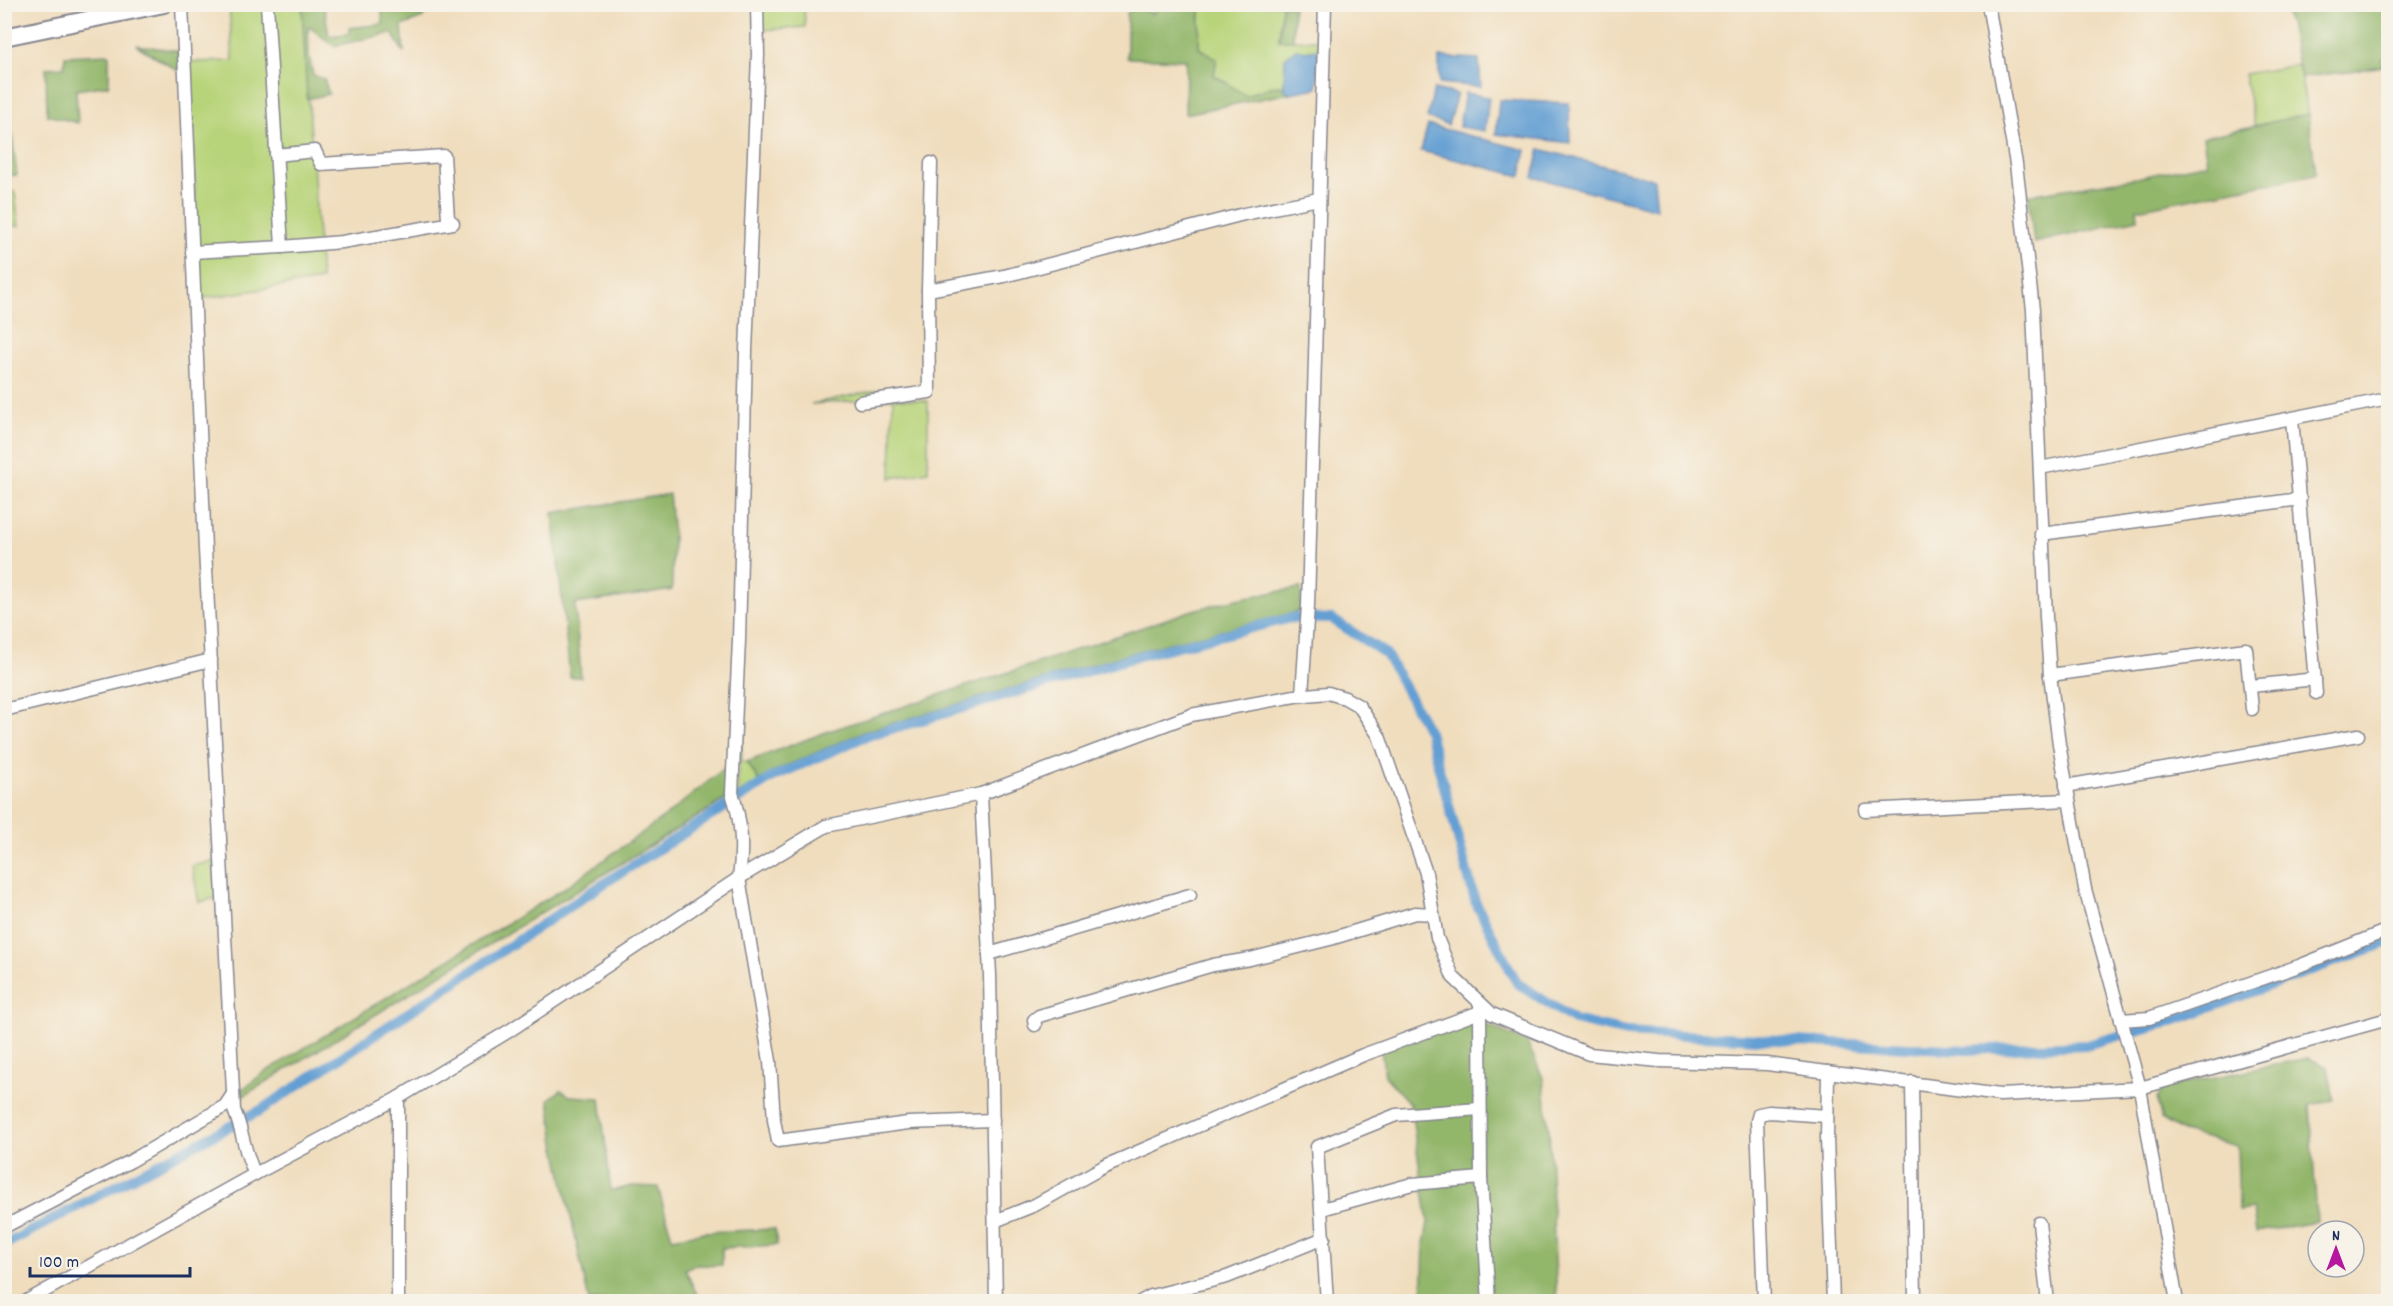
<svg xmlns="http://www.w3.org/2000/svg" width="2393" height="1306" viewBox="0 0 2393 1306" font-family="Dekko,sans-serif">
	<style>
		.green { fill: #b8d47a; stroke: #6a826c; stroke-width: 1.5 }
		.forest { fill: #92b66a; stroke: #567264; stroke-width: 1.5 }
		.water { fill: #639fd3; stroke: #3f6798; stroke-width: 1.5 }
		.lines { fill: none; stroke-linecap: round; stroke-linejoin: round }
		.canal { stroke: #639fd3; stroke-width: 10 }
		.minor-casing { stroke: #86868e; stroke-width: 15 }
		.secondary-casing { stroke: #86868e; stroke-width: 20 }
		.minor { stroke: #fff; stroke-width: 12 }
		.secondary { stroke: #fff; stroke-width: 16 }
	</style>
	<rect width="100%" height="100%" fill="#f7f3e8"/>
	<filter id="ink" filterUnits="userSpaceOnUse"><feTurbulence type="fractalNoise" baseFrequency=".0167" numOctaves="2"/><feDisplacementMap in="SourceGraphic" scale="12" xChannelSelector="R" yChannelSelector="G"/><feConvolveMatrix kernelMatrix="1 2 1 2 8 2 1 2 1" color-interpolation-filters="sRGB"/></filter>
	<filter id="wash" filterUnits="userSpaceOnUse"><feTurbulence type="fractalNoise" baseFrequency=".008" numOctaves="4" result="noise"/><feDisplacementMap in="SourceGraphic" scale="24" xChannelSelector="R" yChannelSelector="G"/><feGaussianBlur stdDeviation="1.35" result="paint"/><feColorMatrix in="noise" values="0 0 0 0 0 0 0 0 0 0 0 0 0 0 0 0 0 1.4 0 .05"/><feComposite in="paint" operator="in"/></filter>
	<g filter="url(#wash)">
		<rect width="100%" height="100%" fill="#f0ddbd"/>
		<g class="green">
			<path d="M 229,5 L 302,5 L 321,280 L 199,299 L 189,62 L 233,61 Z"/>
			<path d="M 760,5 L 804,5 L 805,27 L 761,30 Z"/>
			<path d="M 1200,5 L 1282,5 L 1279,40 L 1320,40 L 1319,49 L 1305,51 L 1296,49 L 1285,58 L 1284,89 L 1281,86 L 1257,91 L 1246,96 L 1214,75 L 1199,48 Z"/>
			<path d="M 2298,65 L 2308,114 L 2255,126 L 2244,74 Z"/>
			<path d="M 4,140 L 9,189 L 15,193 L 19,226 L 5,226 Z"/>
			<path d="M 893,387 L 893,398 L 928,401 L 928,471 L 891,478 L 893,398 L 811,404 Z"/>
			<path d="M 741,731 L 742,762 L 747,762 L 759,781 L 737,794 Z"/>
			<path d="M 214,861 L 217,898 L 199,902 L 192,866 Z"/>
		</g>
		<g class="forest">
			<path d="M 302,5 L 324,5 L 329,36 L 349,34 L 349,28 L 383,24 L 381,5 L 454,5 L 425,10 L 423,18 L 402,26 L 404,53 L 392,33 L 334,46 L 308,26 L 309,56 L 313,75 L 324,79 L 329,94 L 307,99 Z"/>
			<path d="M 1160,5 L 1200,5 L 1199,48 L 1217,59 L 1214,75 L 1246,96 L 1270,87 L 1281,86 L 1290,93 L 1185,114 L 1186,60 L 1127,58 L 1127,13 L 1139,7 L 1152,14 Z"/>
			<path d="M 1282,5 L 1293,5 L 1293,40 L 1279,40 Z"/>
			<path d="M 2285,5 L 2388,5 L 2388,58 L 2382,59 L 2383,66 L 2301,78 Z"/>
			<path d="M 136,45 L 179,51 L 180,72 Z"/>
			<path d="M 109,54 L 109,85 L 76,90 L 78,123 L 47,115 L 46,68 L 64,67 L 65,56 Z"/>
			<path d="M 9,113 L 17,175 L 8,176 L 4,114 Z"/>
			<path d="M 2308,114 L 2316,174 L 2137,209 L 2138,219 L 2034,243 L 2028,195 L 2136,178 L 2207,163 L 2203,137 Z"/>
			<path d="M 669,494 L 673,535 L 672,590 L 575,604 L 581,677 L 570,677 L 553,513 Z"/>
			<path d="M 1301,588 L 1301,611 L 1146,649 L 863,732 L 773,772 L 759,781 L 747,762 L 826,732 L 1037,663 L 1193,610 L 1246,597 Z"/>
			<path d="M 727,766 L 726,799 L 237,1100 L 237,1093 L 265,1072 L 560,891 L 667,815 Z"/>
			<path d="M 1482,1023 L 1527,1042 L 1543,1078 L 1549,1130 L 1557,1301 L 1422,1301 L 1424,1243 L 1428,1223 L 1410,1104 L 1385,1076 L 1381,1050 L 1402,1036 Z"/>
			<path d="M 2308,1058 L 2328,1067 L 2334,1100 L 2310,1105 L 2317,1222 L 2256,1232 L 2253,1209 L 2239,1211 L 2237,1146 L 2183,1132 L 2161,1119 L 2157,1098 L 2162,1088 Z"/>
			<path d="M 561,1090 L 570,1096 L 600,1098 L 611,1191 L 632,1186 L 658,1187 L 672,1238 L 705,1232 L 775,1229 L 777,1245 L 722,1248 L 722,1265 C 706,1267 698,1262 685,1269 L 700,1301 L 589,1301 L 555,1143 L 549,1099 Z"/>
		</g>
		<g class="water">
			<path d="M 1296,49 L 1305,51 L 1319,49 L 1317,88 L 1290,93 L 1284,89 L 1285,58 Z"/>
			<path d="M 1439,57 L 1479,59 L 1481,87 L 1439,83 Z"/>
			<path d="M 1434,89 L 1457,94 L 1448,125 L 1427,118 Z"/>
			<path d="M 1465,93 L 1489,97 L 1485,131 L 1459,127 Z"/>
			<path d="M 1499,100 L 1569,103 L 1570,143 L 1496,134 Z"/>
			<path d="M 1428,125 L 1526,150 L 1521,176 L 1421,151 Z"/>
			<path d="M 1540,149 L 1654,179 L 1657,209 L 1533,177 Z"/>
		</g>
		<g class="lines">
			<path class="canal" d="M 4,1245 L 261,1110 L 611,879 L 773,777 L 864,737 L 1146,654 L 1291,618 L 1332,619 L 1386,654 L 1429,732 L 1475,901 L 1517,983 L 1574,1020 L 1626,1032 L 1966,1050 L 2086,1045 L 2173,1021 L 2388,942"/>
		</g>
	</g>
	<g filter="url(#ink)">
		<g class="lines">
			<g class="minor-casing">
				<g id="minor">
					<path d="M 182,4 L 205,549 L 234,1110 C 243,1131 244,1153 255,1174"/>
					<path d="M 757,4 L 758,55 L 746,351 L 739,640 L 732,793 C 742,822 743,848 739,878 L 770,1061 L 774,1120 L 778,1141 L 908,1123 L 993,1120"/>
					<path d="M 1988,4 L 2016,164 L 2033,310 L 2046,617 L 2050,675 L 2059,744 L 2085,889 L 2140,1088 L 2177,1302"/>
					<path d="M 276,155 L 315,151 L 321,164 L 444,156 L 448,219 L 453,223 L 342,242 L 282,247"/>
					<path d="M 192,252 L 282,247 L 267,4"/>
					<path d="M 928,290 L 931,163"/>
					<path d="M 860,402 L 929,392 L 928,290 L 1004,276 L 1244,214 L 1319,199"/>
					<path d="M 2292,419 L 2316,693"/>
					<path d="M 2040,468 L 2388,399"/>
					<path d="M 2041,534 L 2300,499"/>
					<path d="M 2050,675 L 2246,649 L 2252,709"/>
					<path d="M 2251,686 L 2315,679"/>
					<path d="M 1302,695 L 1308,605 L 1325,4"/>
					<path d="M 4,710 L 211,660"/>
					<path d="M 2066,786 L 2358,735"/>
					<path d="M 1865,810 L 2068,800"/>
					<path d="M 989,954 L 1190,895"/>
					<path d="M 1480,1007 L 1481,1178 L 1489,1302"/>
					<path d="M 2121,1020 L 2149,1018 L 2299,966 L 2388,930"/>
					<path d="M 1035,1025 L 1034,1020 L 1039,1016 L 1213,965 L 1250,959 L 1330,939 L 1415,913 L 1433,914"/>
					<path d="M 1828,1072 L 1827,1138 L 1833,1302"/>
					<path d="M 1912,1082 L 1915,1302"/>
					<path d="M 398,1098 L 398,1302"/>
					<path d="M 1322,1209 L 1412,1184 L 1481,1178"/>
					<path d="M 995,1221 L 1035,1205 L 1105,1166 L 1363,1055 L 1480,1012"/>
					<path d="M 2039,1223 L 2048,1302"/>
					<path d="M 4,1227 L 131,1161 L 225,1106 L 233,1094"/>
					<path d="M 25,1302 L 255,1174 L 398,1098 L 509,1031 L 739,878 L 826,826 L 981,794"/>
					<path d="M 996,1302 L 990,975 L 981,794 L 1191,715 L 1295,696 L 1328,693 L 1345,698 L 1359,706 L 1379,736 L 1426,873 L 1437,938 L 1453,977 L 1492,1014 L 1589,1054 L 1659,1061 L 1767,1064 L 2000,1095 L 2140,1088 L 2388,1019"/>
					<path d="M 1140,1302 L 1151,1296 L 1227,1277 L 1324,1238"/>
					<path d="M 1327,1302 L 1317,1147 L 1396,1115 L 1480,1109"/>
					<path d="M 1764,1302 L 1757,1121 L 1759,1114 L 1769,1112 L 1827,1116"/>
				</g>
			</g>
			<g class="secondary-casing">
				<path id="secondary" d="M 4,37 L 164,4"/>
			</g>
			<use href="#minor" class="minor"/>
			<use href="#secondary" class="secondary"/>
		</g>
	</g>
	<rect width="2393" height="1306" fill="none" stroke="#f7f3e8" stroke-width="24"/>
	<g transform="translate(2336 1249)"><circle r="28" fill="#f7f3e8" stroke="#9fa5b1" stroke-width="1.5"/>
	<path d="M0-4.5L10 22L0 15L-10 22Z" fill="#b5179e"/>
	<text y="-9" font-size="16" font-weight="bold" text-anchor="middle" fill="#1b2f5e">N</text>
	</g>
	<path d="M30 1267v9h160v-9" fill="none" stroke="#1b2f5e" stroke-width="3"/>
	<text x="39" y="1267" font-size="18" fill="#1b2f5e" stroke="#f7f3e8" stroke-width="4.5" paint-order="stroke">100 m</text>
</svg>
